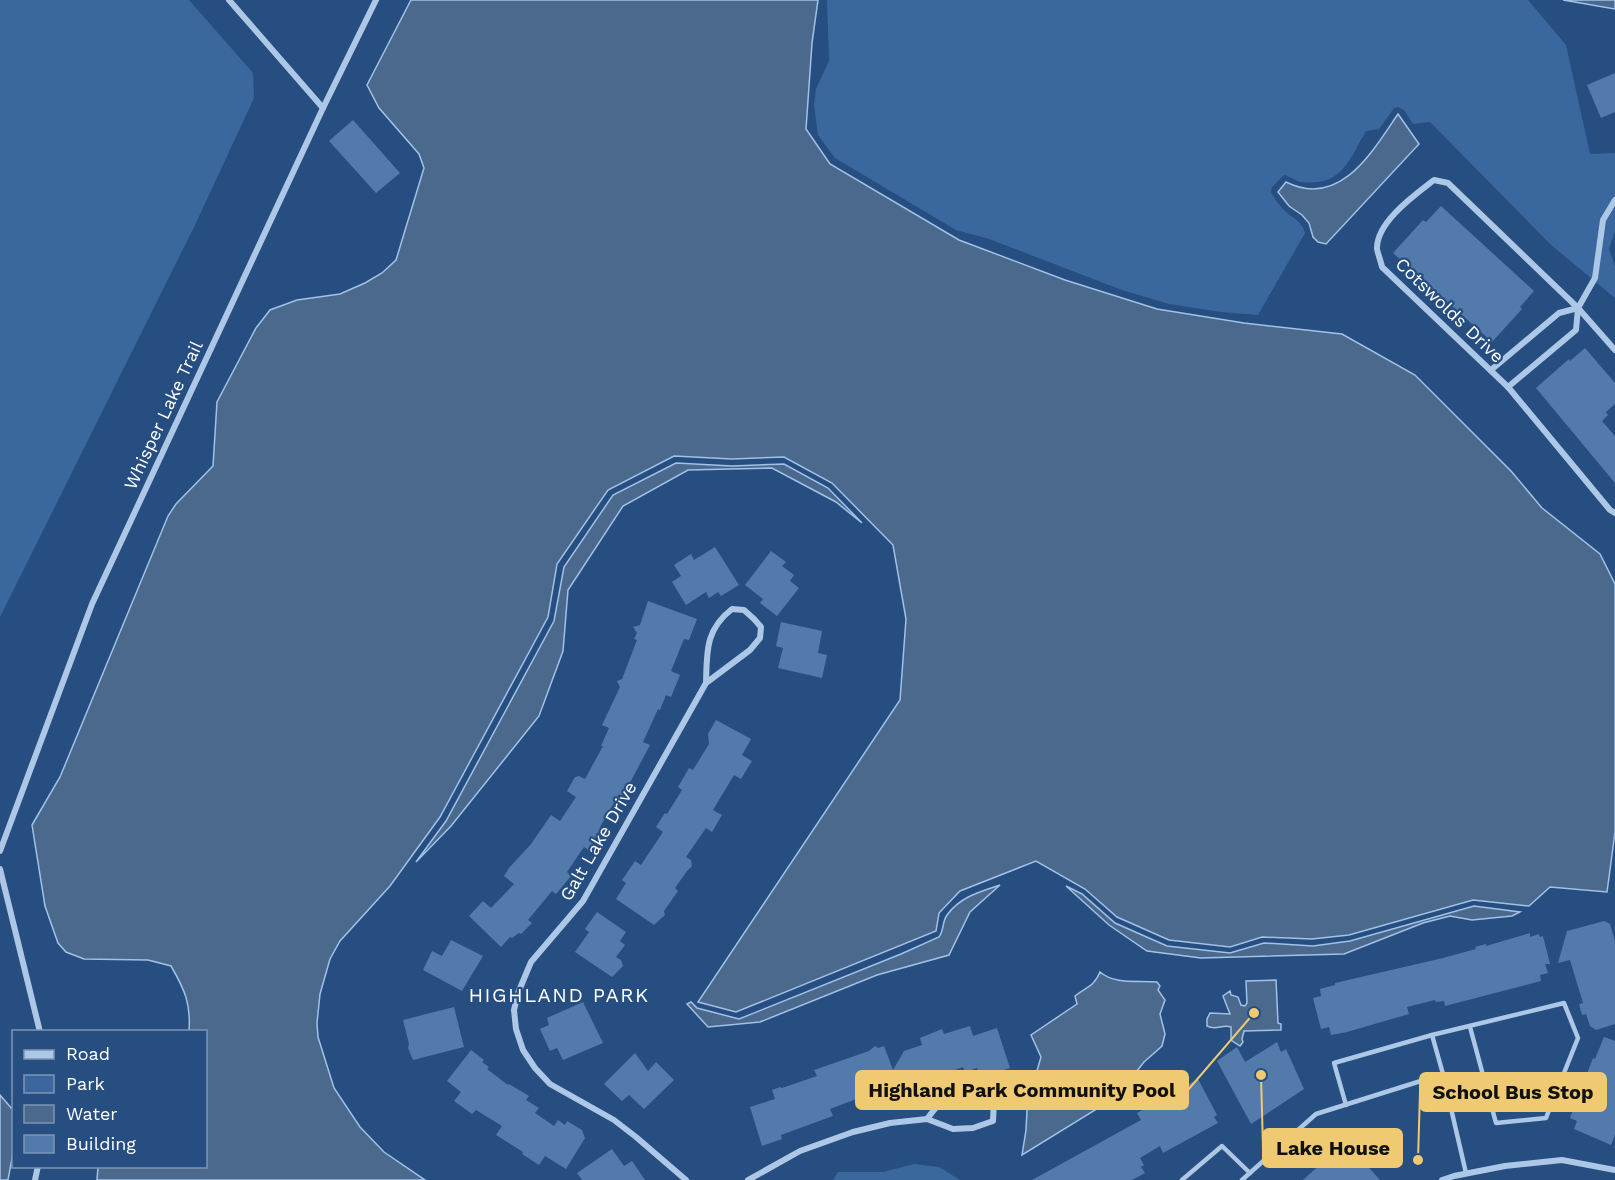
<svg xmlns="http://www.w3.org/2000/svg" width="1615" height="1180" viewBox="0 0 1615 1180" font-family="'Work Sans',sans-serif">
	<style>
		.green { fill: #3a689e }
		.water { fill: #4b698d; stroke: #a1c2e7; stroke-width: 1.5 }
		.building { fill: #527bab }
		.lines { fill: none; stroke-linecap: round; stroke-linejoin: round }
		.service { stroke: #adc7e6; stroke-width: 4.5 }
		.minor { stroke: #adc7e6; stroke-width: 6 }
		.labels { text-anchor: middle; dominant-baseline: central; stroke-width: 4.5; stroke-linejoin: round; paint-order: stroke }
		.street-label { font-size: 18px; fill: #fff; stroke: #264e81 }
		.neighbourhood-label { font-size: 20px; letter-spacing: 1.5px; fill: #fff; stroke: #264e81 }
		.leader { fill: none; stroke: #efca72; stroke-width: 2 }
		.callout-dot { fill: #efca72; stroke: #264e81; stroke-width: 2 }
		.callout { fill: #efca72; stroke: #efca72; stroke-width: 2 }
		.callout-label { font-size: 20px; text-anchor: middle; font-weight: bold; fill: #111 }
	</style>
	<rect width="100%" height="100%" fill="#264e81"/>
	<g class="green">
		<path d="M 0,0 L 189,0 L 253,73 L 254,98 L 195,225 L 0,617 Z"/>
		<path d="M 827,0 L 1528,0 L 1566,45 L 1590,154 L 1615,153 L 1615,231 L 1609,249 L 1615,266 L 1615,298 L 1550,244 L 1430,122 L 1413,124 L 1404,110 L 1398,107 L 1394,108 L 1379,129 L 1366,131 C 1349,160 1342,187 1301,182 C 1295,181 1290,176 1284,175 L 1272,187 L 1271,192 C 1274,198 1280,207 1286,212 C 1294,219 1302,221 1305,233 L 1258,315 L 1221,312 L 1169,304 L 1122,290 L 989,239 L 956,230 L 835,158 L 818,135 L 814,105 L 816,89 L 829,61 Z"/>
		<path d="M 914,1164 L 939,1167 L 960,1180 L 833,1180 L 838,1172 L 883,1172 Z"/>
	</g>
	<g class="water">
		<path d="M 411,0 L 818,0 L 812,43 L 806,129 L 830,164 L 959,240 L 1065,280 L 1157,309 L 1244,323 L 1342,334 L 1415,375 L 1511,471 L 1542,508 L 1600,554 L 1615,584 L 1615,832 L 1607,892 L 1550,887 L 1529,906 L 1473,900 L 1349,935 L 1312,939 L 1262,937 L 1230,947 L 1169,940 L 1117,917 L 1085,889 L 1036,861 L 960,891 L 939,913 L 936,931 L 736,1012 L 698,1002 L 900,700 L 906,619 L 893,545 L 832,483 L 784,457 L 732,459 L 674,456 L 608,490 L 557,564 L 548,617 L 440,817 L 390,886 L 340,941 L 330,959 L 320,994 L 317,1023 L 318,1037 L 334,1088 L 360,1127 L 384,1152 L 425,1180 L 97,1180 L 98,1167 L 206,1166 L 206,1032 L 189,1031 C 191,1004 185,990 171,966 L 148,960 L 84,959 L 66,952 L 58,943 L 45,906 L 32,825 L 60,777 L 168,516 L 176,504 L 213,466 L 217,402 L 256,328 L 270,310 L 297,300 L 340,294 L 365,283 L 382,273 L 396,260 L 424,168 L 419,154 L 379,108 L 367,85 Z"/>
		<path d="M 1563,0 L 1615,0 L 1615,9 Z"/>
		<path d="M 1398,114 L 1419,144 L 1326,244 L 1318,242 L 1313,237 L 1309,223 L 1302,215 L 1289,206 L 1278,192 L 1286,182 C 1340,209 1372,152 1398,114 Z"/>
		<path d="M 676,463 L 732,466 L 784,464 L 828,488 L 862,523 L 836,502 L 772,468 L 688,470 L 623,506 L 568,590 L 563,651 L 539,716 L 451,826 L 416,862 L 446,821 L 554,621 L 564,567 L 613,495 Z"/>
		<path d="M 1000,885 L 970,912 L 949,955 L 877,975 L 760,1022 L 708,1027 L 687,1004 L 691,1002 L 697,1008 L 739,1019 L 901,954 L 939,937 C 944,931 942,922 947,915 C 960,897 979,892 1000,885 Z"/>
		<path d="M 1066,886 L 1082,894 L 1115,923 L 1167,946 L 1230,953 L 1264,943 L 1313,946 L 1350,941 L 1474,906 L 1520,912 L 1512,916 L 1472,920 L 1450,916 L 1423,923 L 1344,954 L 1201,958 L 1147,951 L 1109,925 Z"/>
		<path d="M 1100,972 C 1115,985 1138,980 1157,982 L 1160,986 L 1158,990 L 1165,1000 L 1160,1014 L 1165,1034 L 1162,1046 L 1144,1062 L 1122,1090 L 1113,1099 L 1022,1155 L 1026,1130 L 1028,1091 L 1034,1081 L 1041,1057 L 1031,1035 L 1077,1004 L 1075,996 C 1087,986 1093,988 1100,972 Z"/>
		<path d="M 1276,980 L 1278,1023 L 1281,1024 L 1281,1030 L 1244,1031 L 1242,1039 L 1243,1042 L 1240,1046 L 1231,1040 L 1231,1027 C 1222,1024 1216,1031 1207,1026 L 1207,1019 L 1210,1013 L 1230,1014 L 1223,996 L 1230,991 L 1231,995 L 1238,997 L 1241,1005 L 1245,1006 L 1247,1003 L 1246,981 Z"/>
		<path d="M 0,1095 L 13,1110 L 13,1153 L 8,1180 L 0,1180 Z"/>
	</g>
	<g class="building">
		<path d="M 1615,73 L 1615,112 L 1601,118 L 1587,85 Z"/>
		<path d="M 353,120 L 400,173 L 376,193 L 329,141 Z"/>
		<path d="M 1441,206 L 1534,291 L 1520,307 L 1522,309 L 1492,342 L 1393,253 L 1423,220 L 1426,222 Z"/>
		<path d="M 1585,348 L 1615,383 L 1615,404 L 1606,412 L 1608,415 L 1602,421 L 1615,436 L 1615,483 L 1536,388 L 1569,359 L 1570,361 Z"/>
		<path d="M 715,547 L 739,585 L 721,596 L 718,592 L 709,598 L 706,592 L 686,605 L 672,582 L 681,576 L 674,565 L 691,554 L 694,560 Z"/>
		<path d="M 771,551 L 786,562 L 782,566 L 794,575 L 790,581 L 799,588 L 777,616 L 760,603 L 763,599 L 745,585 Z"/>
		<path d="M 648,601 L 697,619 L 689,640 L 684,639 L 671,671 L 680,675 L 671,697 L 666,695 L 660,710 L 658,709 L 643,742 L 650,745 L 623,796 L 619,794 L 600,827 L 604,830 L 590,851 L 584,847 L 567,872 L 571,876 L 556,894 L 552,891 L 528,920 L 532,923 L 521,934 L 519,933 L 512,938 L 510,937 L 501,947 L 469,916 L 483,901 L 491,908 L 514,884 L 504,876 L 509,868 L 531,844 L 551,815 L 560,821 L 576,797 L 567,791 L 575,777 L 579,776 L 585,779 L 603,746 L 601,746 L 609,728 L 602,725 L 620,687 L 617,681 L 622,679 L 637,640 L 634,639 L 637,633 L 633,627 L 640,625 Z"/>
		<path d="M 781,622 L 822,631 L 818,653 L 827,655 L 822,678 L 778,668 L 783,648 L 776,646 Z"/>
		<path d="M 716,720 L 751,739 L 742,755 L 752,761 L 741,779 L 734,775 L 713,810 L 722,815 L 712,832 L 706,828 L 686,857 L 691,860 L 692,866 L 687,871 L 675,888 L 678,891 L 664,911 L 665,915 L 654,925 L 616,899 L 626,883 L 622,880 L 635,861 L 641,865 L 663,832 L 656,827 L 665,813 L 667,814 L 682,790 L 678,787 L 689,768 L 693,770 L 709,744 L 708,734 Z"/>
		<path d="M 597,912 L 626,932 L 620,941 L 625,945 L 616,957 L 621,960 L 623,966 L 612,977 L 575,952 L 589,932 L 585,929 Z"/>
		<path d="M 1604,921 L 1610,924 L 1615,941 L 1615,1024 L 1596,1030 L 1590,1026 L 1586,1014 L 1582,1015 L 1579,1004 L 1583,1003 L 1570,960 L 1558,963 L 1567,931 Z"/>
		<path d="M 1530,933 L 1530,937 L 1539,934 L 1540,937 L 1543,936 L 1550,964 L 1545,964 L 1548,973 L 1540,975 L 1541,981 L 1445,1006 L 1444,1001 L 1436,1002 L 1435,1000 L 1407,1007 L 1409,1014 L 1347,1032 L 1331,1035 L 1329,1027 L 1321,1029 L 1313,998 L 1321,996 L 1320,989 L 1335,985 L 1335,983 L 1443,958 L 1476,949 L 1475,947 L 1486,944 L 1486,946 Z"/>
		<path d="M 451,940 L 483,956 L 462,991 L 423,970 L 432,951 L 442,956 Z"/>
		<path d="M 583,1002 L 603,1043 L 563,1060 L 557,1048 L 550,1051 L 540,1029 L 549,1025 L 547,1018 Z"/>
		<path d="M 454,1007 L 464,1047 L 413,1060 L 408,1048 L 409,1044 L 403,1020 Z"/>
		<path d="M 970,1026 L 973,1036 L 997,1028 L 1010,1068 L 988,1075 L 987,1071 L 979,1074 L 977,1068 L 965,1072 L 963,1067 L 936,1077 L 939,1086 L 916,1094 L 913,1085 L 883,1096 L 884,1101 L 862,1108 L 859,1098 L 830,1109 L 833,1116 L 781,1135 L 782,1139 L 762,1146 L 750,1107 L 775,1099 L 772,1090 L 780,1087 L 782,1088 L 817,1076 L 814,1070 L 869,1051 L 875,1046 L 878,1048 L 884,1046 L 893,1070 L 904,1051 L 922,1045 L 920,1038 L 942,1029 L 944,1034 Z"/>
		<path d="M 1604,1037 L 1615,1041 L 1615,1135 L 1611,1145 L 1574,1129 L 1577,1121 L 1570,1118 L 1593,1058 L 1595,1059 Z"/>
		<path d="M 1277,1042 L 1281,1052 L 1286,1049 L 1304,1089 L 1251,1124 L 1217,1061 L 1237,1047 L 1245,1062 Z"/>
		<path d="M 471,1050 L 484,1060 L 482,1062 L 489,1067 L 487,1069 L 508,1085 L 509,1084 L 529,1096 L 526,1100 L 539,1108 L 535,1113 L 554,1126 L 558,1120 L 565,1125 L 567,1121 L 582,1130 L 585,1138 L 566,1169 L 545,1156 L 539,1165 L 522,1154 L 523,1152 L 496,1135 L 502,1126 L 476,1110 L 472,1114 L 454,1101 L 461,1092 L 447,1081 Z"/>
		<path d="M 635,1053 L 648,1071 L 656,1062 L 674,1080 L 644,1109 L 629,1095 L 622,1101 L 604,1084 Z"/>
		<path d="M 1198,1079 L 1217,1115 L 1214,1117 L 1218,1123 L 1163,1153 L 1160,1146 L 1140,1158 L 1144,1165 L 1141,1167 L 1145,1173 L 1132,1180 L 1032,1180 L 1141,1120 L 1137,1113 Z"/>
		<path d="M 1343,1144 L 1359,1162 L 1362,1160 L 1380,1180 L 1303,1180 Z"/>
		<path d="M 612,1149 L 624,1166 L 632,1161 L 645,1180 L 582,1180 L 577,1173 Z"/>
	</g>
	<g class="lines">
		<g class="service">
			<path d="M 1443,1074 L 1432,1035 L 1564,1003 L 1578,1038 L 1546,1118 L 1496,1123 L 1470,1027"/>
			<path d="M 1346,1105 L 1334,1063 L 1432,1035"/>
			<path d="M 1182,1180 L 1222,1146 L 1250,1173"/>
			<path d="M 1242,1180 L 1316,1114 L 1443,1074 L 1466,1173"/>
		</g>
		<g class="minor">
			<path d="M 229,0 L 323,108"/>
			<path d="M 1615,350 L 1578,308 L 1448,183 L 1434,180 C 1416,194 1376,222 1377,249 C 1378,254 1381,262 1382,267 L 1508,387 L 1610,510 L 1615,513"/>
			<path d="M 1491,370 L 1559,313 L 1578,308"/>
			<path d="M 1508,387 L 1576,330 L 1578,308 L 1595,278 L 1603,220 L 1615,200"/>
			<path d="M 0,851 L 92,604 L 323,108 L 376,0"/>
			<path d="M 0,869 L 40,1032"/>
			<path d="M 35,1180 L 38,1166"/>
			<path d="M 686,1180 L 636,1137 L 614,1120 L 550,1084 L 535,1068 L 523,1050 L 516,1029 L 514,1010 L 518,993 L 531,962 L 583,901 L 706,683 L 750,650 L 760,638 L 761,627 L 754,619 L 744,610 L 732,609 C 705,630 707,652 706,683"/>
			<path d="M 748,1180 L 800,1151 L 853,1132 L 890,1123 L 927,1119 L 953,1129 L 973,1128 L 993,1121 L 994,1100 L 988,1089 C 958,1086 944,1095 927,1119"/>
			<path d="M 1442,1180 L 1454,1176 L 1505,1166 L 1562,1160 L 1615,1170"/>
		</g>
	</g>
	<g class="labels">
		<g class="street-label">
			<text transform="translate(1450 310) rotate(44)">Cotswolds Drive</text>
			<text transform="translate(163 415) rotate(-65)">Whisper Lake Trail</text>
			<text transform="translate(598 841) rotate(-60)">Galt Lake Drive</text>
		</g>
		<g class="neighbourhood-label">
			<text x="559" y="995">HIGHLAND PARK</text>
		</g>
	</g>
	<path class="leader" d="M1254 1013L1188 1090M1418 1160L1420 1092M1261 1075L1263 1148"/>
	<g class="callout-dot">
		<circle cx="1254" cy="1013" r="6"/>
		<circle cx="1418" cy="1160" r="6"/>
		<circle cx="1261" cy="1075" r="6"/>
	</g>
	<g class="callout">
		<rect x="856" y="1071" width="332" height="38" rx="6"/>
		<rect x="1420" y="1073" width="186" height="38" rx="6"/>
		<rect x="1263" y="1129" width="139" height="38" rx="6"/>
	</g>
	<g class="callout-label">
		<text x="1022" y="1097">Highland Park Community Pool</text>
		<text x="1513" y="1099">School Bus Stop</text>
		<text x="1333" y="1155">Lake House</text>
	</g>
	<rect x="12" y="1030" width="195" height="138" fill="#264e81" stroke="#7d95b3" stroke-width="1.5"/>
	<rect x="24" y="1050" width="30" height="9" fill="#adc7e6" stroke="#7d95b3" stroke-width="1.5"/>
	<text x="66" y="1060" font-size="18" fill="#ffffff">Road</text>
	<rect x="24" y="1075" width="30" height="18" fill="#3a689e" stroke="#7d95b3" stroke-width="1.5"/>
	<text x="66" y="1090" font-size="18" fill="#ffffff">Park</text>
	<rect x="24" y="1105" width="30" height="18" fill="#4b698d" stroke="#7d95b3" stroke-width="1.5"/>
	<text x="66" y="1120" font-size="18" fill="#ffffff">Water</text>
	<rect x="24" y="1135" width="30" height="18" fill="#527bab" stroke="#7d95b3" stroke-width="1.5"/>
	<text x="66" y="1150" font-size="18" fill="#ffffff">Building</text>
</svg>
